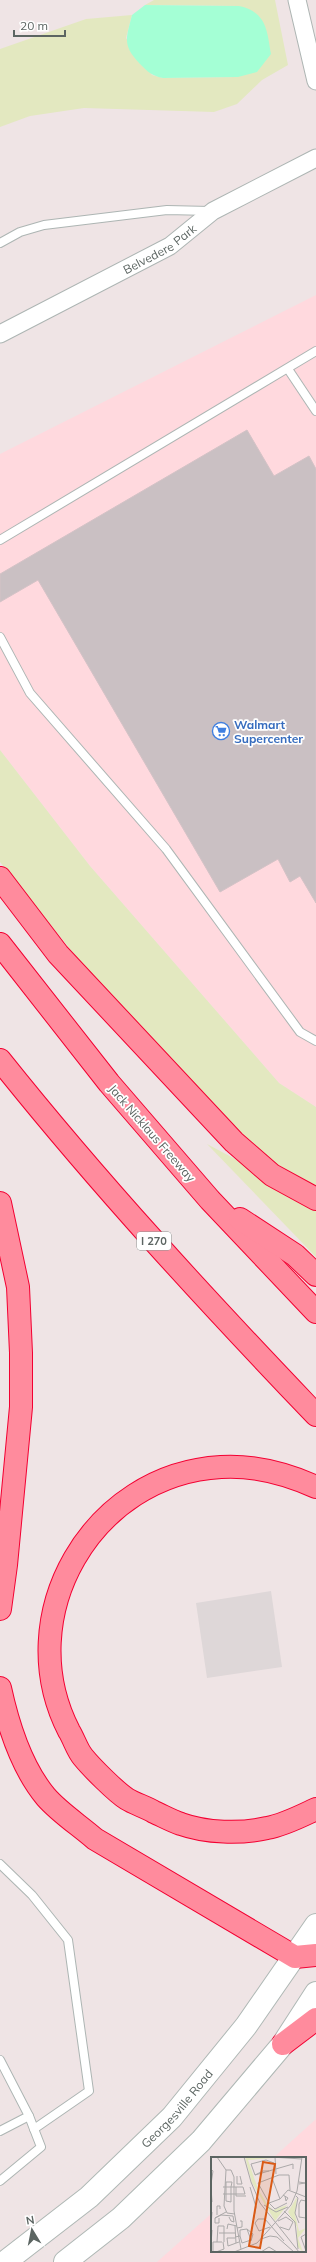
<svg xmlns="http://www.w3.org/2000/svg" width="316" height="2262" viewBox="0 0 316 2262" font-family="Mulish,sans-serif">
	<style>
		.commercial { fill: #ffd9de }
		.industrial { fill: #ded7d8 }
		.green { fill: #e3e8c0 }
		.water { fill: #a4ffd5 }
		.building { fill: #cac0c3; stroke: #d4c2c6 }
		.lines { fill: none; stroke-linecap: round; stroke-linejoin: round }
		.service-casing { stroke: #adb5b3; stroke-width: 10 }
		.minor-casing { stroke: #adb5b3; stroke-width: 19 }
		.secondary-casing { stroke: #afb8b5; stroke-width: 24 }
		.motorway-casing { stroke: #f30032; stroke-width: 24 }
		.service { stroke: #fff; stroke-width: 8 }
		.minor { stroke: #fff; stroke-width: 17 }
		.secondary { stroke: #fff; stroke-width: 22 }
		.motorway { stroke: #ff8b9d; stroke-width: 22 }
		.labels { text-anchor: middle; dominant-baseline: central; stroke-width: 3.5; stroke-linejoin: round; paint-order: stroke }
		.shield { fill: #fff; stroke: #8d9391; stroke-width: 1 }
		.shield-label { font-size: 11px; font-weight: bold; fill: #5c6562 }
		.street-label { font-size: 12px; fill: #5c6562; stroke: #fff }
		.shop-label { font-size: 12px; font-weight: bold; fill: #366cbe; stroke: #fff; text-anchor: start }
		.inset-road { fill: none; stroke: #aba9a9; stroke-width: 1 }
		.view { fill: #da5a15; fill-opacity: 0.15; stroke: #da5a15; stroke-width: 2 }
		.inset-edge { fill: none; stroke: #5c6562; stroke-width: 2 }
	</style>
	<rect width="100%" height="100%" fill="#efe4e5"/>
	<g class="commercial">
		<path d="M 316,295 L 316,1107 L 279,1083 L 90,866 L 0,750 L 0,454 Z"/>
		<path d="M 316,2119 L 316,2262 L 157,2262 L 212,2213 L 212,2251 L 305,2251 L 305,2158 L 273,2158 Z"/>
	</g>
	<path class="industrial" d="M 271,1591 L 282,1667 L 207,1678 L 196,1603 Z"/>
	<g class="green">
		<path d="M 154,0 L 275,0 L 288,65 L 262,80 L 237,104 L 214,112 L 84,108 L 30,116 L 0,127 L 0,49 L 86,19 L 132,15 L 126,38 L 152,75 L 163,78 L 238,77 L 239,6 L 145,5 Z"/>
		<path d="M 0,750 L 90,866 L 279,1083 L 316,1107 L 316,1188 L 302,1182 L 250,1145 L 95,980 L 0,862 Z"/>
		<path d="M 207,1144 L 252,1168 L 316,1209 L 316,1257 Z"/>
	</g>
	<path class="water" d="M 145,5 L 239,6 C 267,12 267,31 271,54 L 257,72 L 238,77 L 163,78 C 152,76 148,72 140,64 C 122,45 126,39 132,15 Z"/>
	<path class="building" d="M 247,430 L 274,476 L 309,456 L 316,469 L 316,903 L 300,876 L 290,882 L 278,859 L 220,892 L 38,580 L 0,602 L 0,574 Z"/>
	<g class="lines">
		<g class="service-casing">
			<g id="service">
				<path d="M 0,243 L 20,232 L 44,225 L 167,210 L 210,211"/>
				<path d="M 288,369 L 316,411"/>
				<path d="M 0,540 L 316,351"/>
				<path d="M 0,637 L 30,693 L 166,849 L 300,1032 L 316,1041"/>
				<path d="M 0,1864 L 32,1895 L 68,1940 L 89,2091 L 34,2129"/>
				<path d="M 0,2060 L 29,2116 L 0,2131"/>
				<path d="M 0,2181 L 41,2147 L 29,2116"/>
			</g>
		</g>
		<g class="minor-casing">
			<g id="minor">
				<path d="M 297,0 L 316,81"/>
				<path id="s1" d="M 0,334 L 170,246 L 213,211 L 316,158"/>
			</g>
		</g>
		<g class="secondary-casing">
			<g id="secondary">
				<path id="s2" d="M 5,2262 L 89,2197 L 172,2117 L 246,2026 L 316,1925"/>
				<path d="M 65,2262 L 121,2218 L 201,2141 L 283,2044 L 316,1993"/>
			</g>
		</g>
		<g class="motorway-casing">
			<g id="motorway">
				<path d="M 0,878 L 58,954 L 234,1142 L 272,1175 L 316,1199"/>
				<path d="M 0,944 L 109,1083 L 210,1200 L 316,1312"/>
				<path d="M 0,1060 C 99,1184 206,1300 316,1415"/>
				<path d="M 0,1203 L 18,1287 L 21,1353 L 21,1407 L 6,1565 L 0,1609"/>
				<path d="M 240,1219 L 295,1255 L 316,1275"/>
				<path d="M 316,1487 C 287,1474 254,1465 221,1467 C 92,1474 10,1616 69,1731 C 74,1739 77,1750 83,1757 C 92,1768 116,1792 127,1799 C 135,1804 146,1807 154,1812 C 163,1816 172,1821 181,1824 C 206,1833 241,1834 267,1828 C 284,1825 301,1816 316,1809"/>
				<path d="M 0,1688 C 8,1725 21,1767 46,1797 C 60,1813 79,1825 95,1839 L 295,1957 L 316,1955"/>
				<path d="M 283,2044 L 316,2019"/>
			</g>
		</g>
		<use href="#service" class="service"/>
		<use href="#minor" class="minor"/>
		<use href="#secondary" class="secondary"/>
		<use href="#motorway" class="motorway"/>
	</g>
	<defs>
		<g id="supermarket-ring" transform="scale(0.9)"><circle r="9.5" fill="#fff" stroke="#3f7fe0" stroke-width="1.5"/><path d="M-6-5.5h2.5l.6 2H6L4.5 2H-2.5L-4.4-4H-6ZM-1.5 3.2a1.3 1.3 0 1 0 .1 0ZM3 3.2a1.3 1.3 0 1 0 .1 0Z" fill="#3f7fe0"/></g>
	</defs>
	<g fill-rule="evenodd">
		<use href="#supermarket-ring" x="221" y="731"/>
	</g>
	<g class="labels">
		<rect class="shield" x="137" y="1232" width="34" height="18" rx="3"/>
		<g class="shield-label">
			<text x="154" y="1241">I 270</text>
		</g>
		<g class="street-label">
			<text stroke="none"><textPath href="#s1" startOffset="181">Belvedere Park</textPath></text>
			<text transform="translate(152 1133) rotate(49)">Jack Nicklaus Freeway</text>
			<text stroke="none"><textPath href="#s2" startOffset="231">Georgesville Road</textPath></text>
		</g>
		<g class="shop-label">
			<text x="234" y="724">Walmart<tspan x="234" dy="14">Supercenter</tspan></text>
		</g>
	</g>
	<g transform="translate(211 2157)">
		<rect width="95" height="95" fill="#efe4e5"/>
		<path d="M 34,0 L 63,1 L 37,3 L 47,32 L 56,47 L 62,53 L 76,48 L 83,39 L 64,64 L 41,26 ZM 86,40 L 84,58 L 88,74 L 95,71 L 87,81 L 92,95 L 86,89 L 86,70 L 77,55 Z" fill="#e3e8c0"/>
		<path class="inset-road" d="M 6,0 L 15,13M 33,0 L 40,25 L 49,46 L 88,95M 60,0 L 91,2M 64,0 L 65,17M 63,6 L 55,3 L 40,7 L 44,18 L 82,7 L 82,12M 0,12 L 2,14 L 0,27M 15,13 L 20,13 L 23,20 L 23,54 L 30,92M 15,13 L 13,49 L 16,56 L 24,57M 44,18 L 52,14 L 58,14M 26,19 L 26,27 L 31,27 L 29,19M 61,21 L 69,42M 88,27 L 94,26 L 88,25M 25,30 L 25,39 L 35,39M 39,30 L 45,50 L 42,65M 0,31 L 1,45M 79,33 L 78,18 L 68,18 L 47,26 L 58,46 L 69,42 L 77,33 L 95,40M 12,37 L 15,37 L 15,44 L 20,45 L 20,30 L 21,25 L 15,25 L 15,37 L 34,37 L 32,30 L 12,30M 72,38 L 77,41 L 75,44 L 74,39M 85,39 L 87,41 L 84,56 L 88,66M 95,44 L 90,43 L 88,47 L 88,60 L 95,61 L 95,53M 58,46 L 64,52 L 76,46M 53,48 L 65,55 L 77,50M 73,54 L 84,65 L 87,92M 15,55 L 4,61 L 10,58 L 22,59 L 23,65 L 20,64 L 18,60M 6,58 L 6,49 L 9,49 L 9,52M 4,61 L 4,66 L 8,66 L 8,61M 67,64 L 75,60 L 82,65 L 78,73 L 69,70M 0,69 L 1,55M 24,69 L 25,86M 59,70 L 48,74 L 44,66 L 47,62 L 54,62 L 73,84M 26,71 L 31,70 L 31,64 L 29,64M 16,72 L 17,67 L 26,69M 36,72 L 42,77 L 40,84M 8,76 L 24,76M 95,77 L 90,80 L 95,94M 24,80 L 29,79 L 29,73 L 36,72 L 40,83 L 31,86 L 29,79M 24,81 L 16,81 L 17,89 L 28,85M 50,82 L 59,79 L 66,80 L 83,95M 6,85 L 7,69 L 13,69 L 13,85M 0,88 L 1,73M 2,95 L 2,85 L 11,85M 5,95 L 13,92 L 12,85M 23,95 L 46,86 L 80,48 L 86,34 L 91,0M 50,95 L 58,90 L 66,95"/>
		<path class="view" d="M 52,5 L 64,7 L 49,91 L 38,89 Z"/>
		<rect width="95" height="95" class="inset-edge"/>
	</g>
	<g transform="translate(32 2230) rotate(350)" stroke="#ffffff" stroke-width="3" paint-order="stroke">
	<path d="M0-3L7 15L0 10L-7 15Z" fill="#5c6562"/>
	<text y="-6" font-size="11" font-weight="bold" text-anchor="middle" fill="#5c6562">N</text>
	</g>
	<path d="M14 30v6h51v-6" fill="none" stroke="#5c6562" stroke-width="2"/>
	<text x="20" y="30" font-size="12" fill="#5c6562" stroke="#ffffff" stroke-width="3" paint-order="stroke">20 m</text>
</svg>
